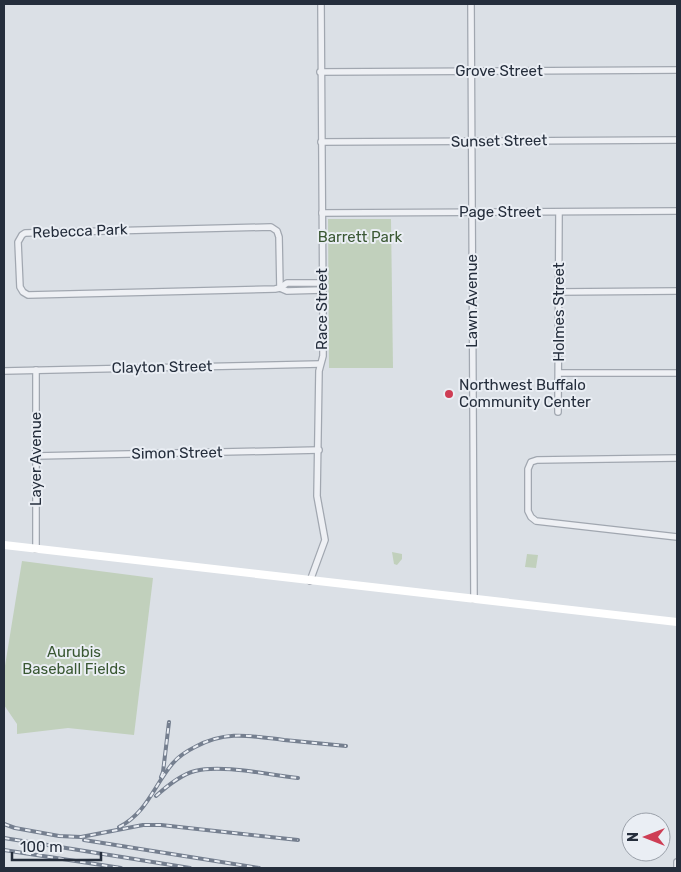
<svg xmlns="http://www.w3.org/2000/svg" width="681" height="872" viewBox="0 0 681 872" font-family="Rubik,sans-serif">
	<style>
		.green { fill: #c1d0bc }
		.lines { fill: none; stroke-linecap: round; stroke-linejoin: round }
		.minor-casing { stroke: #a1a7b0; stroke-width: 8 }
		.minor { stroke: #eef0f4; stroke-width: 5.5 }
		.secondary { stroke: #fff; stroke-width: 8 }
		.rail-casing { stroke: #757f8f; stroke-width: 4 }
		.rail { stroke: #eaeef4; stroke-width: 2; stroke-dasharray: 5.5; stroke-linecap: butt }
		.poi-dot { fill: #ce3d54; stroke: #eaeef4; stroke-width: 2 }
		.labels { text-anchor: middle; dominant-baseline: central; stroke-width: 4; stroke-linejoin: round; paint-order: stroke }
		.street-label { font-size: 15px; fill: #252e3c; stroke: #eaeef4 }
		.park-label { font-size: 15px; fill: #3a5833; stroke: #eaeef4 }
		.poi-label { font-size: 15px; fill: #252e3c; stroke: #eaeef4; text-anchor: start }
	</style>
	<rect width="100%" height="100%" fill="#dbe0e6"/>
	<g class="green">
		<path d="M 328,219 L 391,219 L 393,368 L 329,368 Z"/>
		<path d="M 392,552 L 402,554 L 402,559 L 397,565 L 394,564 Z"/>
		<path d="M 527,554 L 538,555 L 536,568 L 525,567 Z"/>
		<path d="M 22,561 L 153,578 L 134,735 L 68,728 L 17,734 L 17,724 L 4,705 L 4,672 Z"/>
	</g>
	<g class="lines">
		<g class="minor-casing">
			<g id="minor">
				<path d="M 471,4 L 474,599"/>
				<path d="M 320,72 L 677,70"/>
				<path d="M 321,142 L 677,140"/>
				<path d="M 322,213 L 677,211"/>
				<path d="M 271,227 L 277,231 L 279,237 L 280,288 L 275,289 L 28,295 L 23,292 L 20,287 L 18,242 L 22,235 L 25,233 Z"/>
				<path d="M 280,288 L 287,283 L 323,283"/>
				<path d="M 280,288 L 287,291 L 323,290"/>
				<path d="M 559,292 L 677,291"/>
				<path d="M 36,370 L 36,549"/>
				<path d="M 4,371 L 320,364"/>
				<path d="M 559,373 L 677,373"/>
				<path d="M 558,412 L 559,212"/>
				<path d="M 36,456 L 319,450"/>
				<path d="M 677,458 L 537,460 L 531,462 L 528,469 L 528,511 L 531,517 L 536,521 L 677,537"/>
				<path d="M 310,581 L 325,540 L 317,496 L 319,371 L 323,356 L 323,320 L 321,4"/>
				<path d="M 677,867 L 677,862"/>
			</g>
		</g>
		<use href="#minor" class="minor"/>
		<path class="secondary" d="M 4,545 L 677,622"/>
		<g class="rail-casing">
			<g id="rail">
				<path d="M 161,777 L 163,772 L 169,722"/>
				<path d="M 156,796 C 167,786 180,775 195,771 C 222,764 269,775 298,778"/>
				<path d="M 4,824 L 15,828 L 59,836 L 81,837 L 143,825 L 161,825 L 298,840"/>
				<path d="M 119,827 C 147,813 154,785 173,763 C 179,756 187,751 195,747 C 226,730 251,736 284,740 C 305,742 325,744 346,746"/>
				<path d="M 4,838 L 190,868"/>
				<path d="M 84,840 L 259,868"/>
				<path d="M 4,850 L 121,868"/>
			</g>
		</g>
		<use href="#rail" class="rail"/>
	</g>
	<circle class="poi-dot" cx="449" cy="394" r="5"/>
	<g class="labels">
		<g class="street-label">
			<text x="499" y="71">Grove Street</text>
			<text transform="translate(499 141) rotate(-1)">Sunset Street</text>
			<text x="500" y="212">Page Street</text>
			<text transform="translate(80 231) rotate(-2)">Rebecca Park</text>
			<text transform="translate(472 301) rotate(-90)">Lawn Avenue</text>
			<text transform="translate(322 309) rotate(-90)">Race Street</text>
			<text transform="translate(559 312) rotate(-90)">Holmes Street</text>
			<text transform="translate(162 367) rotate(-1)">Clayton Street</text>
			<text transform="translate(177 453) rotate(-1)">Simon Street</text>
			<text transform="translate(36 459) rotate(-90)">Layer Avenue</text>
		</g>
		<g class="park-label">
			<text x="360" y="237">Barrett Park</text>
			<text x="74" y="652">Aurubis<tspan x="74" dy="17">Baseball Fields</tspan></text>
		</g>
		<g class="poi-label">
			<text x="459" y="385">Northwest Buffalo<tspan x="459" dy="17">Community Center</tspan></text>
		</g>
	</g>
	<rect width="681" height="872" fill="none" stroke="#252e3c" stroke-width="10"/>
	<g transform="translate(646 837) rotate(270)"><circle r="24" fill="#eaeef4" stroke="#9ba1aa"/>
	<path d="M0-4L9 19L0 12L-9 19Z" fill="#ce3d54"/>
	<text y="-8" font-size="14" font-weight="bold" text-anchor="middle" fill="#252e3c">N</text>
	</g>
	<path d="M12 852v8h89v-8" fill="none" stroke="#252e3c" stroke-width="2.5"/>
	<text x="20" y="852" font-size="15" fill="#252e3c" stroke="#eaeef4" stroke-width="4" paint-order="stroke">100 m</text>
</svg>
